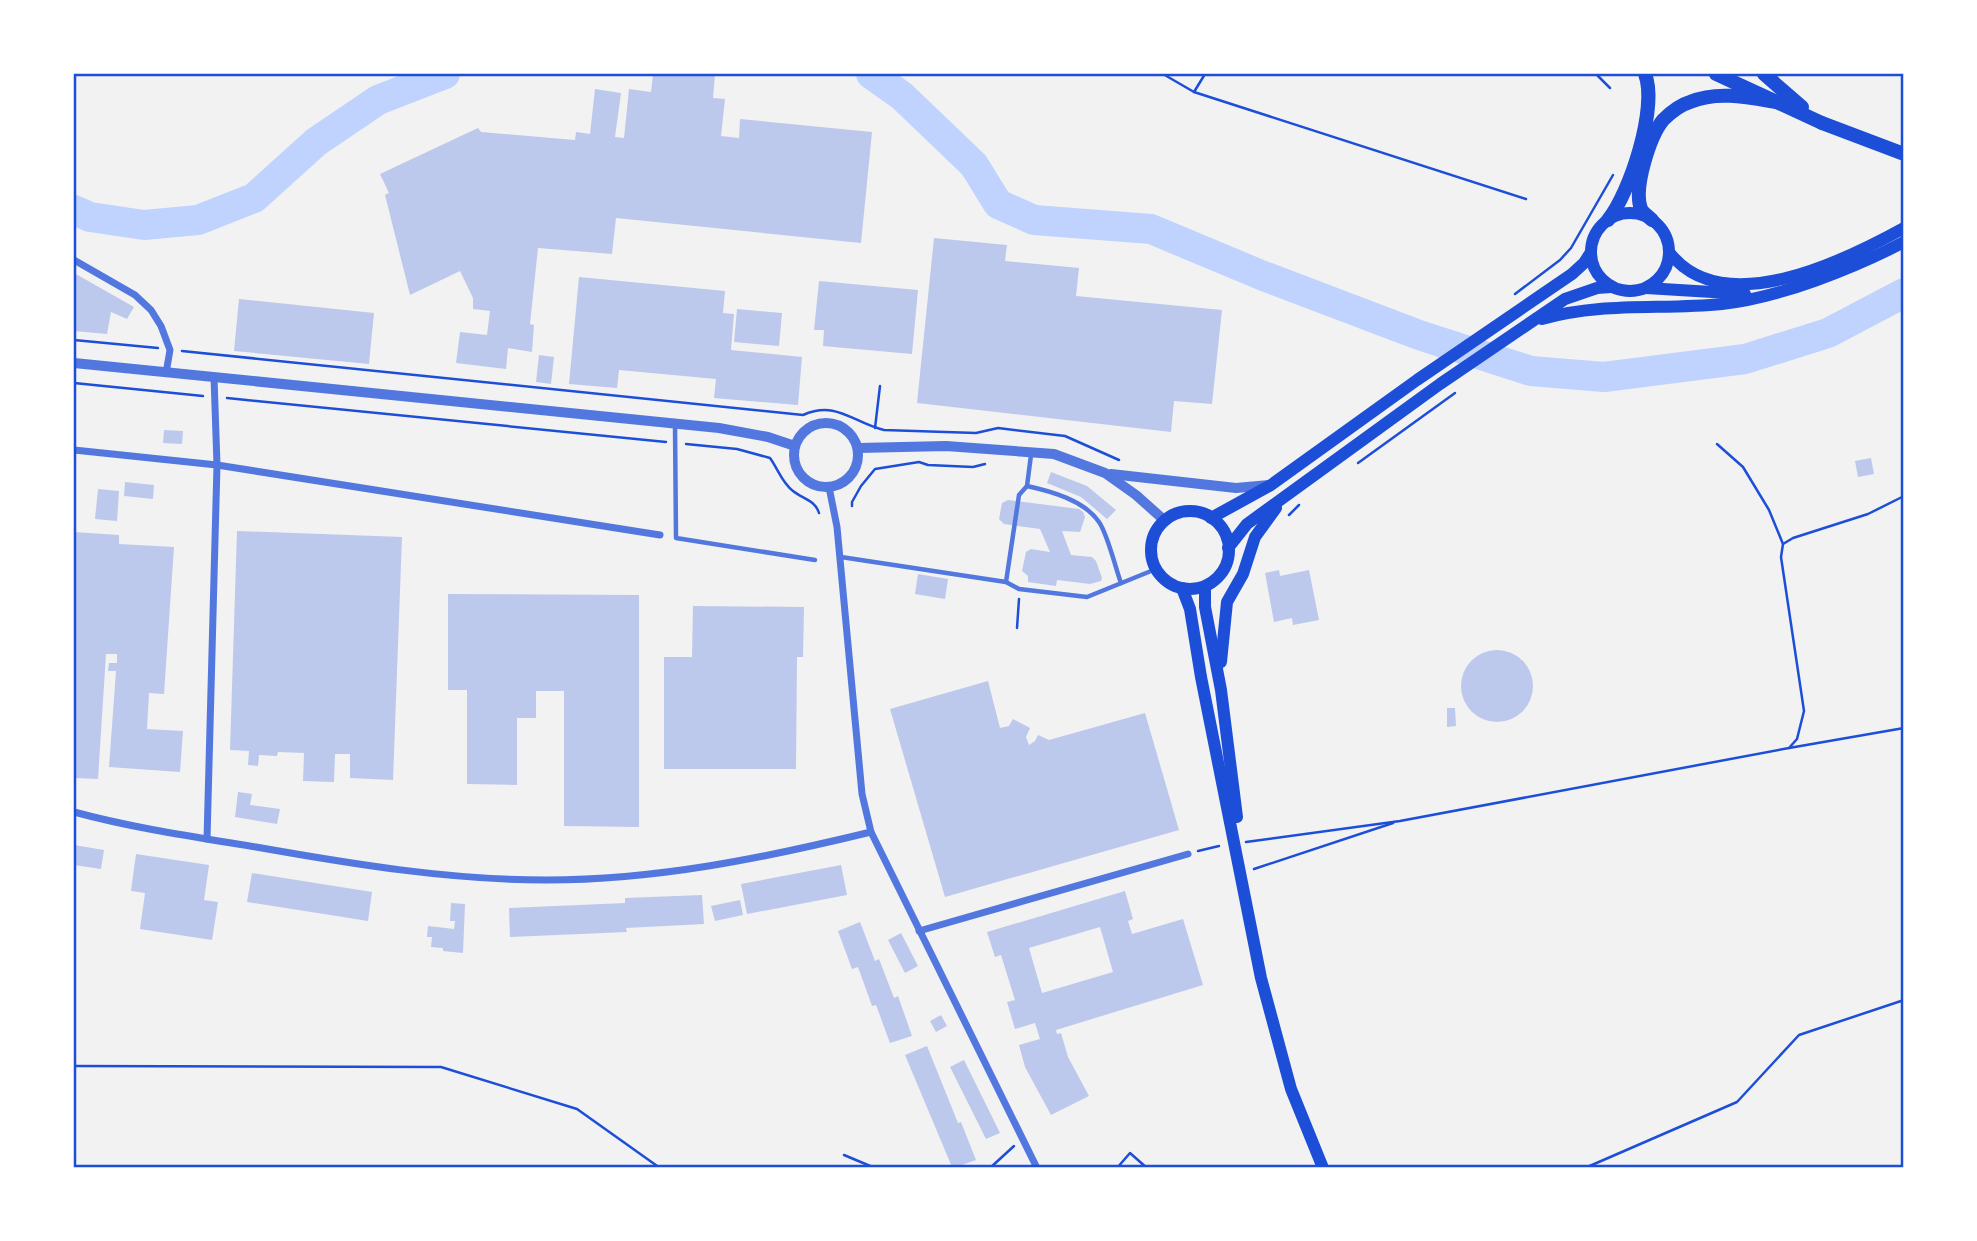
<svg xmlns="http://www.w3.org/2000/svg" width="1977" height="1241" viewBox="0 0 1977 1241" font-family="'IBM Plex Serif',serif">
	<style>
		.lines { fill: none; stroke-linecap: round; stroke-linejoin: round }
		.river { stroke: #bfd3fe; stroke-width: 30 }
		.building { fill: #bdc9ec; fill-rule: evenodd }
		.path { stroke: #1d4ed8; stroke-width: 2.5 }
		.service { stroke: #5277de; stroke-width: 4.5 }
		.minor { stroke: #5277de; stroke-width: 7 }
		.tertiary { stroke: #5277de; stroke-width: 10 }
		.secondary { stroke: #1d4ed8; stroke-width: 12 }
		.primary { stroke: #1d4ed8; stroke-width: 14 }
		.trunk { stroke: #1d4ed8; stroke-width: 14 }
		.neatline { fill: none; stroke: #1d4ed8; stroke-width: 2.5 }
	</style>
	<rect width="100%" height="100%" fill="#f2f2f2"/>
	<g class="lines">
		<g class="river">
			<path d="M 871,74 L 902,96 L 974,165 L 998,204 L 1034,220 L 1151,229 L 1261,275 L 1419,335 L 1531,371 L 1604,377 L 1745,359 L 1828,333 L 1904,293"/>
			<path d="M 74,210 L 90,217 L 144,225 L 198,220 L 254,198 L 316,142 L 378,100 L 445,74"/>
		</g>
	</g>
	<g class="building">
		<path d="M 653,74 L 715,74 L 713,98 L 725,99 L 721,136 L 739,138 L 740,119 L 872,132 L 861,243 L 616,218 L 612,254 L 538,248 L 530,324 L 534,325 L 532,352 L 508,348 L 506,369 L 456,363 L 460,332 L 487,335 L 490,311 L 473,309 L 473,298 L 460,271 L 410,295 L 385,195 L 389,193 L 380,174 L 478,128 L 481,132 L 575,140 L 576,132 L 590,134 L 595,89 L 621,93 L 615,137 L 624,138 L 629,89 L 651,92 Z"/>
		<path d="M 934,238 L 1007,245 L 1005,261 L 1079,268 L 1076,296 L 1222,310 L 1212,404 L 1174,401 L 1171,432 L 917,403 Z"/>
		<path d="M 74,273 L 134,307 L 127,319 L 111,312 L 107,334 L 74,331 Z"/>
		<path d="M 579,277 L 725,291 L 723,313 L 734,314 L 731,350 L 802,357 L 798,405 L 714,398 L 716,379 L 619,370 L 617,388 L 569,384 Z"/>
		<path d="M 819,281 L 918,290 L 912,354 L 823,346 L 824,330 L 814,330 Z"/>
		<path d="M 239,299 L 374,313 L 369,364 L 234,351 Z"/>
		<path d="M 737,309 L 782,313 L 779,346 L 734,342 Z"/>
		<path d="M 539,355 L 554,357 L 551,384 L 536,382 Z"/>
		<path d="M 164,430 L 183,431 L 182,444 L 163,443 Z"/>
		<path d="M 1871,458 L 1874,474 L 1858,477 L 1855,461 Z"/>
		<path d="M 1051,472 L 1087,486 L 1116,510 L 1107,519 L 1081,497 L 1047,483 Z"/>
		<path d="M 125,482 L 154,485 L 153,499 L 124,496 Z"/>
		<path d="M 98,489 L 119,491 L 117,521 L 95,519 Z"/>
		<path d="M 1008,500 L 1079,509 L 1083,512 L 1085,517 L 1080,532 L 1062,531 L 1071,555 L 1092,557 L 1096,561 L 1102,578 L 1101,581 L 1090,584 L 1057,580 L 1056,586 L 1028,582 L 1028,576 L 1022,571 L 1026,552 L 1031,549 L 1050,552 L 1040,529 L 1004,524 L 999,519 L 1002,503 Z"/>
		<path d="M 237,531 L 402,537 L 393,780 L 350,778 L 350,754 L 335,754 L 334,782 L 303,781 L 304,753 L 278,752 L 277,756 L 259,755 L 258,766 L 248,765 L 249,751 L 230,750 Z"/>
		<path d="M 74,532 L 119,535 L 119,544 L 174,547 L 164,694 L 149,693 L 147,729 L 183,731 L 180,772 L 109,767 L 116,671 L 108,671 L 109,663 L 117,663 L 117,654 L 106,654 L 98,779 L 74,778 Z"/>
		<path d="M 1279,570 L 1280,576 L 1309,570 L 1319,620 L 1293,625 L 1292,618 L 1274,622 L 1265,573 Z"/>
		<path d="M 918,574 L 948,579 L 945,599 L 915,594 Z"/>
		<path d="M 448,594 L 639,595 L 639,827 L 564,826 L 564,691 L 536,691 L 536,718 L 517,718 L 517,785 L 467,784 L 467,690 L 448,690 Z"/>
		<path d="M 693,606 L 804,607 L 803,657 L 797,657 L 796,769 L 664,769 L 664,657 L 692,657 Z"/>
		<circle cx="1497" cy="686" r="36"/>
		<path d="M 988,681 L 1000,728 L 1009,726 L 1013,719 L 1030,728 L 1026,737 L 1029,745 L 1035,741 L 1038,735 L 1049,740 L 1145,713 L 1179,830 L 945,897 L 890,709 Z"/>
		<path d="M 1447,708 L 1455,708 L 1456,726 L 1447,727 Z"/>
		<path d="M 238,792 L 252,794 L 250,805 L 280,809 L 277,824 L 235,817 Z"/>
		<path d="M 74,845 L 104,850 L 101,869 L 74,865 Z"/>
		<path d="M 136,854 L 209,865 L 204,900 L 218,902 L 212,940 L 140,929 L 145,893 L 131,891 Z"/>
		<path d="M 841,865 L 847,895 L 747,914 L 741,884 Z"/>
		<path d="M 252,873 L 372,892 L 368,921 L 247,902 Z"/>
		<path d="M 1125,891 L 1133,919 L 1128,921 L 1132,934 L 1183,919 L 1203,985 L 1056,1030 L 1057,1034 L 1061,1033 L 1068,1057 L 1089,1096 L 1051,1115 L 1025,1067 L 1019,1045 L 1040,1039 L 1035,1023 L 1015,1029 L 1007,1002 L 1015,1000 L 1001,955 L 995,957 L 987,932 ZM 1100,927 L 1113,972 L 1042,993 L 1029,948 Z"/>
		<path d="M 702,895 L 704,924 L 626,928 L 627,932 L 510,937 L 509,908 L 625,903 L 625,898 Z"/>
		<path d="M 740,900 L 743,915 L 715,921 L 711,906 Z"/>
		<path d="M 451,903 L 465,904 L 463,953 L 443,951 L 443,948 L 431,947 L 432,937 L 427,937 L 428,926 L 454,929 L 455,921 L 450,921 Z"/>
		<path d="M 860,922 L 875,961 L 879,959 L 894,998 L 898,996 L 912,1036 L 890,1043 L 876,1005 L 872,1006 L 858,967 L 852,969 L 838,931 Z"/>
		<path d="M 901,933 L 918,966 L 905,973 L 888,940 Z"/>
		<path d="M 941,1015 L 947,1026 L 936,1032 L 930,1021 Z"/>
		<path d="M 927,1046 L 958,1123 L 961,1122 L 976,1160 L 956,1167 L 952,1167 L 905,1055 Z"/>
		<path d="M 964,1060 L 1000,1133 L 986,1139 L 950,1067 Z"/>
	</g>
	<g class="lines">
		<g class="path">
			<path d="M 1163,74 L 1194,92 L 1526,199"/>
			<path d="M 1596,74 L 1610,88"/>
			<path d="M 1194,92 L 1205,74"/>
			<path d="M 1515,294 L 1560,260 L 1571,248 L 1613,175"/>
			<path d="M 74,340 L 158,348"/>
			<path d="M 182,351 L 803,415 C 837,400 853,423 884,430 L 976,433 L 998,428 L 1065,436 L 1119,460"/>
			<path d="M 74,383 L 203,396"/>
			<path d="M 227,398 L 666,442"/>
			<path d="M 875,428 L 880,386"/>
			<path d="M 686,444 L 737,449 L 770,458 C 778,469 782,483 793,491 C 803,499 815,500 819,513"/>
			<path d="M 1717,444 L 1743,467 L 1769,510 L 1783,544"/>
			<path d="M 1358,463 L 1455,393"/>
			<path d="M 852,506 L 852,502 L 861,486 L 875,469 L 919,462 L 928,465 L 973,467 L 985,464"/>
			<path d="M 1289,515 L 1299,505"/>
			<path d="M 1017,628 L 1019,599"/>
			<path d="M 1789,748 L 1904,728"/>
			<path d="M 1246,842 L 1400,821 L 1789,748 L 1797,739 L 1804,711 L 1781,557 L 1783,544 L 1793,538 L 1868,514 L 1904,496"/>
			<path d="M 1198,851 L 1219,846"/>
			<path d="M 1254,869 L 1393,823"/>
			<path d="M 74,1066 L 441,1067 L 577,1109 L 660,1168"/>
			<path d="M 844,1155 L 875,1168"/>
			<path d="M 990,1168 L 1014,1146"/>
			<path d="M 1117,1168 L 1130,1153 L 1147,1168"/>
			<path d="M 1585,1168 L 1737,1102 L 1799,1035 L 1904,1000"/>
		</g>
		<g class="service">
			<path d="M 675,425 L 676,538 L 815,560"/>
			<path d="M 1027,486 C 1050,491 1084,500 1099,522 C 1108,535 1115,567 1121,583"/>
			<path d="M 841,557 L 1006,582 L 1019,589 L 1087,597 L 1156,569"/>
			<path d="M 1006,582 L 1019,495 L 1027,486 L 1031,455"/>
		</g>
		<g class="minor">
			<path d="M 74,260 L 135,295 L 151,310 L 161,326 L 170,350 L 166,373"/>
			<path d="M 74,450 L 217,465 L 660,535"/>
			<path d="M 829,487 L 837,527 L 862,794 L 871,832 L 1037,1168"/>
			<path d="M 74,812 C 133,828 195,837 256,847 C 352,864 449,880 546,880 C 657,880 764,858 871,832"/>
			<path d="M 207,839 L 217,465 L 214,377"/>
			<path d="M 919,931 L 1188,854"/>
		</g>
		<g class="tertiary">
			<path d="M 74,363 L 719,428 L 768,437 L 795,446"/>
			<circle cx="826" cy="455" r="32"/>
			<path d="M 858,448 L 946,446 L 1054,454 L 1105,473 L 1136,495 L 1164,520"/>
			<path d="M 1111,474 L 1236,488 L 1269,485"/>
		</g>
		<g class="secondary">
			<circle cx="1630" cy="252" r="39"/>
			<path d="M 1669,252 C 1722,322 1844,261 1904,228"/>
			<path d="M 1646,288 L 1745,294"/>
			<path d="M 1542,319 C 1602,302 1661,310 1722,304 C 1779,298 1854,268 1904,242"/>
			<circle cx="1190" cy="550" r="39"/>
			<path d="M 1211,518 L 1271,485 L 1417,380 L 1572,274 L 1584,263 L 1591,252"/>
			<path d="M 1228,548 L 1247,524 L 1440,384 L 1565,299 L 1597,288 L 1611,287"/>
			<path d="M 1205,586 L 1205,607 L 1221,690 L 1237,817"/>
			<path d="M 1182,588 L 1190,609 L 1201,677 L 1261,978 L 1291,1089 L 1323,1168"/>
			<path d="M 1221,662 L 1227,602 L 1243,574 L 1255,537 L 1276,508"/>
		</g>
		<g class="primary">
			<path d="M 1716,74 L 1822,123"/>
			<path d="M 1764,74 L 1802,107"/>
			<path d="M 1608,220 C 1630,193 1658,107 1645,74"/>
			<path d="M 1652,220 C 1649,217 1643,213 1641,209 C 1633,188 1650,136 1663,120 C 1670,113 1680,105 1690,102 C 1719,90 1751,98 1781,103"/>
		</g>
		<path class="trunk" d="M 1822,123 L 1904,154"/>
	</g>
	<rect width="1977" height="1241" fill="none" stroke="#ffffff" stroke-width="150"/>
	<rect x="75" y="75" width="1827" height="1091" class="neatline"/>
</svg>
